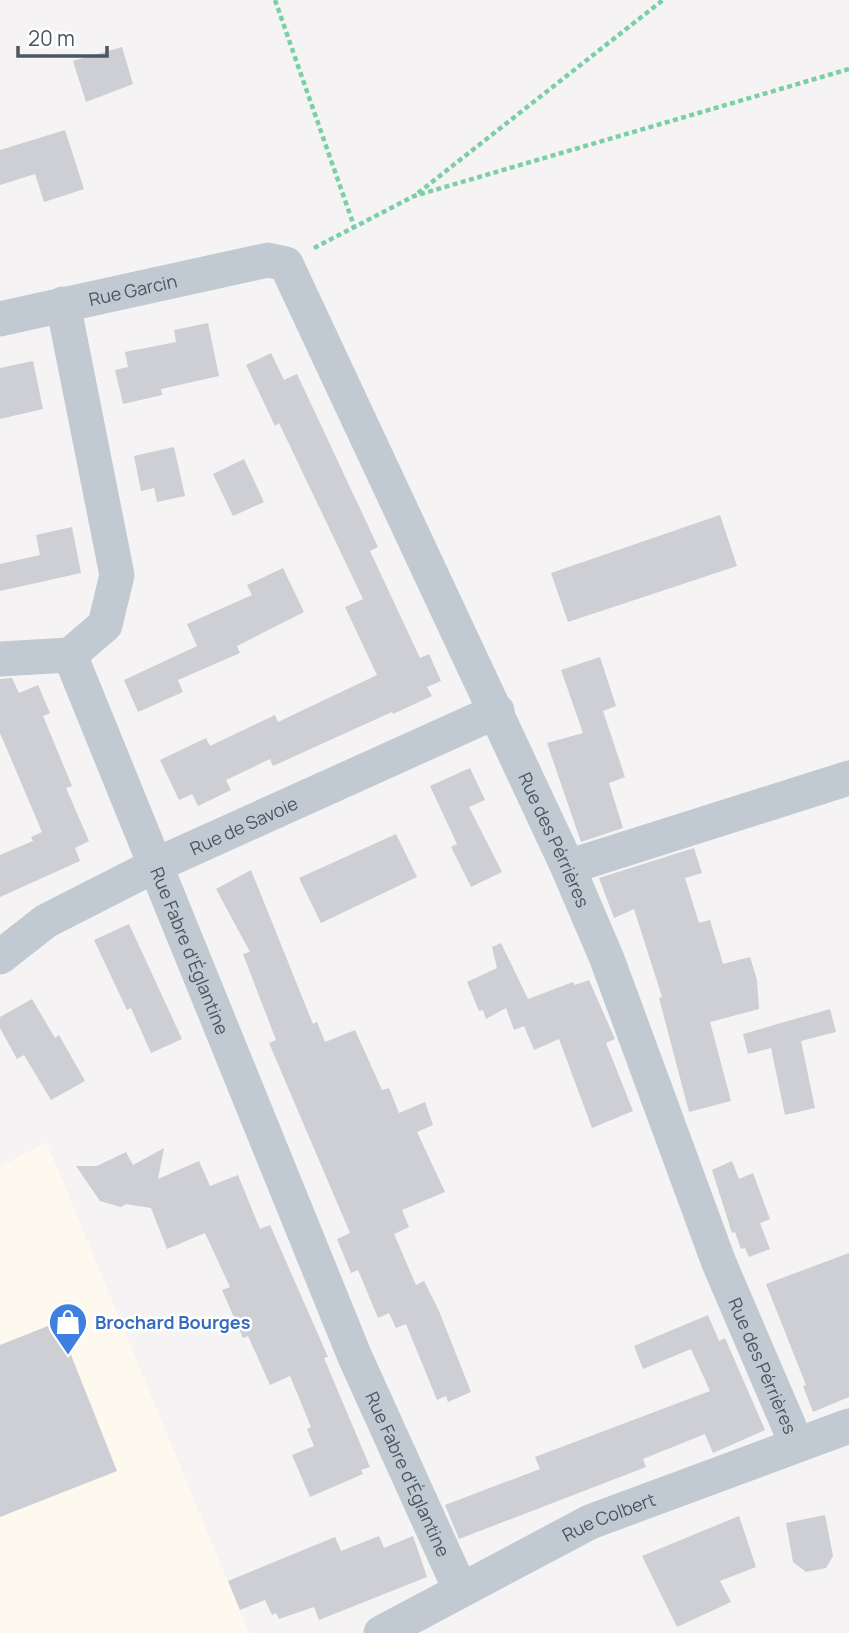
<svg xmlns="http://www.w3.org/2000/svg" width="849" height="1633" viewBox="0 0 849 1633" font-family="Manrope,sans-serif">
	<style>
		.commercial { fill: #fdf9ef }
		.building { fill: #cdcfd5 }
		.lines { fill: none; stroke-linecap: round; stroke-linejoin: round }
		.path { stroke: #7ad0a6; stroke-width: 4.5; stroke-dasharray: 5 3.5; stroke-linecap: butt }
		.minor { stroke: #c1cad2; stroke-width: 35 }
		.labels { text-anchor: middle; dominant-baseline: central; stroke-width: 5; stroke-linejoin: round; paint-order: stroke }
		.street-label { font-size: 18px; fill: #4a5661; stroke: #fff }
		.shop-label { font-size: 18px; font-weight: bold; fill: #366cbe; stroke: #fff; text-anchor: start }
	</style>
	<rect width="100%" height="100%" fill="#f5f3f3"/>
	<path class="commercial" d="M 46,1142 L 60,1174 L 249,1633 L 0,1633 L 0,1167 Z"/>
	<g class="building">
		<path d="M 122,47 L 133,84 L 86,102 L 73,61 Z"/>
		<path d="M 65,130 L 84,189 L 44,202 L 35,174 L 0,185 L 0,150 Z"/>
		<path d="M 208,323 L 219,376 L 161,389 L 162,395 L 123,404 L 115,370 L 128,367 L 125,352 L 176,342 L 174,330 Z"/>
		<path d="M 271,353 L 284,380 L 297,374 L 378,547 L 370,551 L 420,658 L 429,654 L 441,681 L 427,687 L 432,696 L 393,714 L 392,712 L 273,766 L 270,759 L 226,780 L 231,790 L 198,806 L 192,794 L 179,800 L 160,760 L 206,738 L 210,746 L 275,715 L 278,722 L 377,675 L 345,607 L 363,599 L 279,423 L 275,426 L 246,365 Z"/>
		<path d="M 33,361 L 43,409 L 0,419 L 0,368 Z"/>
		<path d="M 174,447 L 185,496 L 157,502 L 154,488 L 141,491 L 134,456 Z"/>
		<path d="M 244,459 L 264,502 L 233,516 L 213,474 Z"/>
		<path d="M 720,515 L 737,566 L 568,622 L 551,573 Z"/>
		<path d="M 72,527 L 81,573 L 0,591 L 0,564 L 40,555 L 36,535 Z"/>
		<path d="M 283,568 L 304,612 L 237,646 L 240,653 L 178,680 L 183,692 L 138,712 L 124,680 L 197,646 L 187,624 L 252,595 L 247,585 Z"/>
		<path d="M 600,657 L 616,706 L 603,711 L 625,777 L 609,783 L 623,828 L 581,842 L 547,743 L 583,733 L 561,670 Z"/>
		<path d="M 12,678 L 19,693 L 38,685 L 50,713 L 43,716 L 72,786 L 66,788 L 89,841 L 75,848 L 80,861 L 0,897 L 0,855 L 33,841 L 31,837 L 42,832 L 0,733 L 0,679 Z"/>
		<path d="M 470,768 L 485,800 L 469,807 L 502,872 L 471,887 L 451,847 L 457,844 L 430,786 Z"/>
		<path d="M 396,834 L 417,877 L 321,923 L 299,878 Z"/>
		<path d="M 694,848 L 702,873 L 685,878 L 699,923 L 710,920 L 723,964 L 750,957 L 757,980 L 759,1009 L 710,1022 L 731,1101 L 689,1112 L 659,998 L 662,997 L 634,909 L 614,918 L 599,878 Z"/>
		<path d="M 251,870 L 313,1024 L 317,1022 L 325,1042 L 355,1030 L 382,1090 L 389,1088 L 399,1113 L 425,1102 L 433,1125 L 417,1132 L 445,1192 L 402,1210 L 409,1227 L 394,1234 L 416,1285 L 424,1281 L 439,1311 L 471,1392 L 448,1402 L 446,1396 L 437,1400 L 406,1324 L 396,1328 L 389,1313 L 378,1318 L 358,1270 L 351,1273 L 337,1239 L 350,1233 L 269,1043 L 276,1040 L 243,954 L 250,952 L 216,889 Z"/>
		<path d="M 129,924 L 182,1039 L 151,1053 L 131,1008 L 127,1010 L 94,940 Z"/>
		<path d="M 501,943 L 528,999 L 573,982 L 575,985 L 589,980 L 615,1039 L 606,1043 L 633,1111 L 592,1128 L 559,1039 L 534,1050 L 524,1026 L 514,1030 L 506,1008 L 486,1019 L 483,1010 L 479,1011 L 467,982 L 497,968 L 492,947 Z"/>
		<path d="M 32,999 L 55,1038 L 59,1035 L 85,1081 L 51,1100 L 24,1055 L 17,1059 L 0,1028 L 0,1017 Z"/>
		<path d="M 830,1009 L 836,1032 L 801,1041 L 815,1108 L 785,1115 L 771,1048 L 748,1054 L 743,1034 Z"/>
		<path d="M 164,1148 L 158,1179 L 199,1161 L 210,1186 L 238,1175 L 260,1229 L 270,1225 L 328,1357 L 324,1358 L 370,1467 L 361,1470 L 363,1474 L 310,1497 L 292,1455 L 314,1446 L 307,1429 L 311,1427 L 290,1376 L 270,1385 L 248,1336 L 243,1338 L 222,1290 L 230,1287 L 205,1233 L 167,1249 L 151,1208 L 126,1204 L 121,1207 L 100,1201 L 76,1166 L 97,1166 L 126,1152 L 133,1165 Z"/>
		<path d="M 732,1161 L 739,1179 L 753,1173 L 770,1219 L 760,1223 L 770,1249 L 749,1257 L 745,1248 L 741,1249 L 735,1232 L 732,1233 L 712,1170 Z"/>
		<path d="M 849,1253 L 849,1397 L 813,1412 L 803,1386 L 806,1385 L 766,1284 Z"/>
		<path d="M 708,1315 L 719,1341 L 725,1338 L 765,1430 L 713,1453 L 705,1434 L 643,1459 L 646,1467 L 459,1539 L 445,1505 L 540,1469 L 535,1457 L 710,1391 L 691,1349 L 643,1369 L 634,1346 Z"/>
		<path d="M 58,1322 L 117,1471 L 0,1517 L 0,1345 Z"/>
		<path d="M 825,1515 L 833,1556 L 826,1568 L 806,1572 L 793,1562 L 786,1523 Z"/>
		<path d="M 739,1516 L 756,1567 L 720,1581 L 731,1602 L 677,1627 L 642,1556 Z"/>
		<path d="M 379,1536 L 384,1548 L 413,1536 L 427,1577 L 319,1620 L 314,1607 L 279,1619 L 276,1613 L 272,1615 L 265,1600 L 240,1610 L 228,1581 L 335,1537 L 341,1551 Z"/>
	</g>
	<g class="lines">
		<g class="path">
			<path d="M 275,0 L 354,226"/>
			<path d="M 418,193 L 663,0"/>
			<path d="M 314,248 L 414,196 L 849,69"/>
		</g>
		<g class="minor">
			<path id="s1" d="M 63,304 L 117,575 L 105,625 L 70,655 L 355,1357 L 460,1589"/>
			<path id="s2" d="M 0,319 L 268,260 L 286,264 L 566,863 L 607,959 L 719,1263 L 797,1445"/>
			<path d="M 0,659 L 70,655"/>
			<path d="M 568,867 L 849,778"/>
			<path id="s3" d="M 0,957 L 46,921 L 156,865 L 497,711"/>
			<path id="s4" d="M 381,1633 L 590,1522 L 849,1426"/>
		</g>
	</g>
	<defs>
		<g id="shop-pin" transform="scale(2.0125)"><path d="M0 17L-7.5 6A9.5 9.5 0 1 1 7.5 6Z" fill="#3f7fe0" stroke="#fff"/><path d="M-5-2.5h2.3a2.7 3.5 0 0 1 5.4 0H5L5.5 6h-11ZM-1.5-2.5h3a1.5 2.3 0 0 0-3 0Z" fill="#fff"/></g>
	</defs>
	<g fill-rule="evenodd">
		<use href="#shop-pin" x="68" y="1322"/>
	</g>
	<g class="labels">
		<g class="street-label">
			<text stroke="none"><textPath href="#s2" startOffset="136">Rue Garcin</textPath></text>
			<text stroke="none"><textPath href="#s3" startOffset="278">Rue de Savoie</textPath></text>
			<text stroke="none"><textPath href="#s2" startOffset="928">Rue des Pérrières</textPath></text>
			<text stroke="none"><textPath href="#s1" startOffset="693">Rue Fabre d'Églantine</textPath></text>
			<text stroke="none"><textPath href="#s2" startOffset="1494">Rue des Pérrières</textPath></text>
			<text stroke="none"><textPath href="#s1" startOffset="1260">Rue Fabre d'Églantine</textPath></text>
			<text stroke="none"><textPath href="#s4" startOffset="256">Rue Colbert</textPath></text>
		</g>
		<g class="shop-label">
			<text x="95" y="1322">Brochard Bourges</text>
		</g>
	</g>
	<path d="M18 46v10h89v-10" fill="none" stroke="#4a5661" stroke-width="3.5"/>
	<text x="28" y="46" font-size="21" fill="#4a5661" stroke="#ffffff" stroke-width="5" paint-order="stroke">20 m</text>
</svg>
